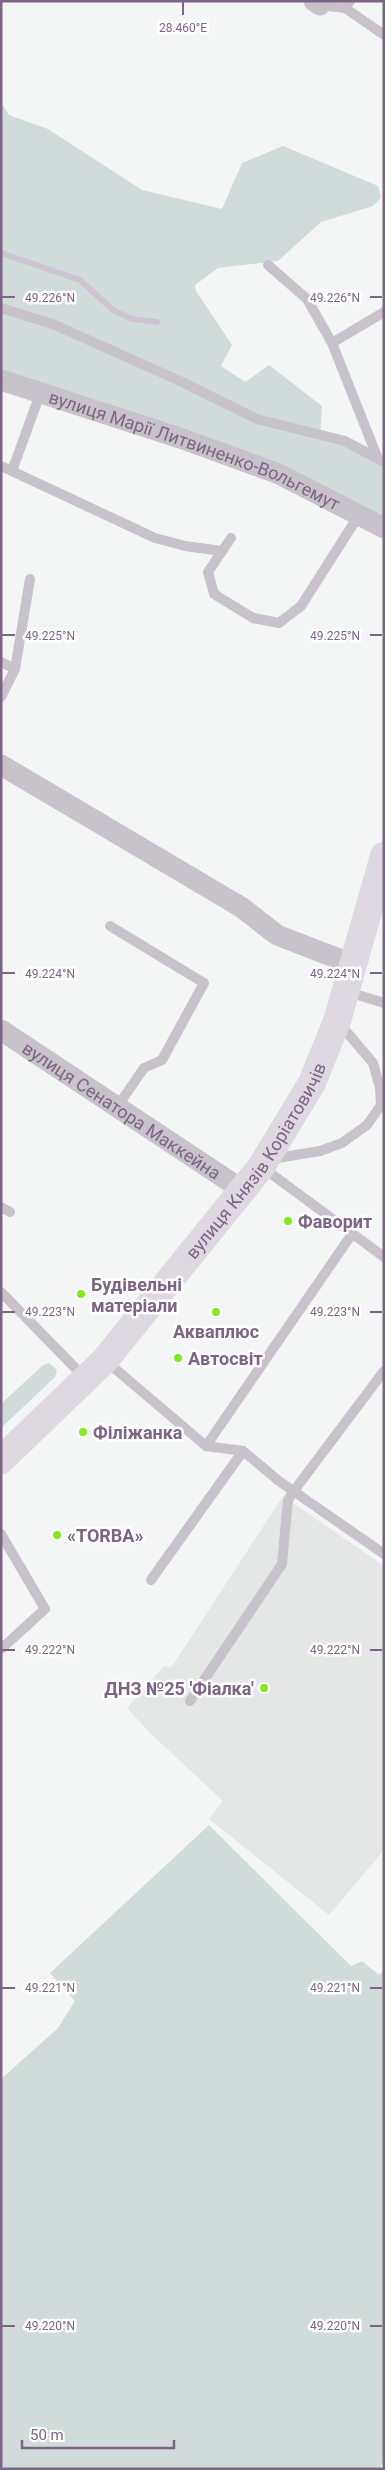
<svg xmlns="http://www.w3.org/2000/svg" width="385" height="2470" viewBox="0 0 385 2470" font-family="Roboto,sans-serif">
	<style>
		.built { fill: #e5e7e7 }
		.green { fill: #d1dbda }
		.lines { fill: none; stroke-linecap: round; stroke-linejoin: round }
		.stream { stroke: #cdc6d2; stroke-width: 6 }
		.lane { stroke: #c8c3ca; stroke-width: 10 }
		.street { stroke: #c8c3ca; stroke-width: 21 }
		.secondary { stroke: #ded9e1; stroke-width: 28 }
		.ticks { fill: none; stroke: #7c6485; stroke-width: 2 }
		.poi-dot { fill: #7eea1f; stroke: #fff; stroke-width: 2 }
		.labels { text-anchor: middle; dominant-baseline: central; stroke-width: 5; stroke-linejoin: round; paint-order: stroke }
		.street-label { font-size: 18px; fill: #7c6485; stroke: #fff }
		.poi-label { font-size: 18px; font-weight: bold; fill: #7c6485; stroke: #fff; text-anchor: start }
		.ticks-label { font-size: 12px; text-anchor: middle; fill: #7c6485; stroke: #fff; stroke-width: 5; stroke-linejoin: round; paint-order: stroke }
	</style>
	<rect width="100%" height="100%" fill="#f3f6f4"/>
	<path class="built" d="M 283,1496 L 384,1566 L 384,1850 L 329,1915 L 209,1819 L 223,1801 L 151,1734 L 127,1708 L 164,1666 L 171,1668 Z"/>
	<g class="green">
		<path d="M 1,102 L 9,115 L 48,129 L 142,190 L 222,209 L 242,163 L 283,146 L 378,186 L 381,198 L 373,206 L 321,222 L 278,261 L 218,268 L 195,285 L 196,291 L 232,345 L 221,366 L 245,382 L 269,365 L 322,406 L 320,435 L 384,462 L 384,528 L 279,474 L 1,380 Z"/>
		<path d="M 49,1363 L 57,1370 L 55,1377 L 1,1428 L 1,1404 L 43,1365 Z"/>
		<path d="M 209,1825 L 351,1966 L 362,1961 L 379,1975 L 384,1970 L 384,2459 L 380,2469 L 1,2469 L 1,2079 L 58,2028 L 75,2001 L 50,1973 Z"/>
	</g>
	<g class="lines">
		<path class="stream" d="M 1,253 L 80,280 L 113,310 L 132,319 L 157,322"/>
		<g class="lane">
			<path d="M 320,5 L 345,8 L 350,1"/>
			<path d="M 345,8 L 384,35"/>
			<path d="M 268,265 L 307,299 L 332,343 L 378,459"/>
			<path d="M 1,308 L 55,325 L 180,381 L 257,419 L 345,441 L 384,462"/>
			<path d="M 332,343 L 384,312"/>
			<path d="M 1,466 L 155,538 L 185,546 L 222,551"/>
			<path d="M 12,471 L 40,394"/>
			<path d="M 231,538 L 208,572 L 214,594 L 253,618 L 279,623 L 301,606 L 359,515"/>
			<path d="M 1,662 L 15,669"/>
			<path d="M 1,697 L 15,669 L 30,579"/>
			<path d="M 110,926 L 204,983 L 162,1060 L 144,1068 L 117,1107"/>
			<path d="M 345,991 L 384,1003"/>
			<path d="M 271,1159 L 320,1151 L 342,1143 L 367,1125 L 381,1105 L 380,1088 L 373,1063 L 339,1023"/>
			<path d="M 262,1167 L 384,1257"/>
			<path d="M 1,1207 L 10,1212"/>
			<path d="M 1,1292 L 84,1377"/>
			<path d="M 106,1361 L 206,1446 L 243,1451 L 279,1481 L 384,1554"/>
			<path d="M 206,1446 L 352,1234"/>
			<path d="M 1,1534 L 45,1609 L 1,1649"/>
			<path d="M 151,1580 L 243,1451"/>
			<path d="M 190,1701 L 282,1564 L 288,1500 L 293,1492 L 384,1371"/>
		</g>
		<g class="street">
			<path d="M 314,1 L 320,5"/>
			<path id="s1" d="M 1,380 L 183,439 L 279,474 L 384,528"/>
			<path d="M 1,765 L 241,907 L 277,935 L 352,964"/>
			<path id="s2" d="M 1,1030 L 244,1191"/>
		</g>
		<path class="secondary" id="s3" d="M 1,1460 L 105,1360 L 261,1167 L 312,1083 L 337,1021 L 384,856"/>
	</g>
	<path class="ticks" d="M 183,2 L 183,15M 2,297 L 15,297M 370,297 L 382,297M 2,635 L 15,635M 370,635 L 382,635M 2,973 L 15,973M 370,973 L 382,973M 2,1312 L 15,1312M 370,1312 L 382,1312M 2,1650 L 15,1650M 370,1650 L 382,1650M 2,1988 L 15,1988M 370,1988 L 382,1988M 2,2326 L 15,2326M 370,2326 L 382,2326"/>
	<g class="poi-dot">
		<circle cx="288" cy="1221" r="5"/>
		<circle cx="81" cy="1294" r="5"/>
		<circle cx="216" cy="1312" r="5"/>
		<circle cx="178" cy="1358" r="5"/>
		<circle cx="83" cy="1432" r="5"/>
		<circle cx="57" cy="1535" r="5"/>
		<circle cx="264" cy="1688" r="5"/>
	</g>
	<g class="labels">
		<g class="street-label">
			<text stroke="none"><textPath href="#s1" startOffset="206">вулиця Марії Литвиненко-Вольгемут</textPath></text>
			<text stroke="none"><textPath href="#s2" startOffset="145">вулиця Сенатора Маккейна</textPath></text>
			<text stroke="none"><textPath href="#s3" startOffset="395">вулиця Князів Коріатовичів</textPath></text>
		</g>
		<g class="poi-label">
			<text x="298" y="1221">Фаворит</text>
			<text x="91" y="1284">Будівельні<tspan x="91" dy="21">матеріали</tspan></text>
			<text x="216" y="1331" text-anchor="middle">Акваплюс</text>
			<text x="188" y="1358">Автосвіт</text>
			<text x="93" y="1432">Філіжанка</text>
			<text x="67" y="1535">«TORBA»</text>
			<text x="254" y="1688" text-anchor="end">ДНЗ №25 'Фіалка'</text>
		</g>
	</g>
	<g class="ticks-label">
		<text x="183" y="32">28.460°E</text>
		<text x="50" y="302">49.226°N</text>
		<text x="335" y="302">49.226°N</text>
		<text x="50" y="640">49.225°N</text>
		<text x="335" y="640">49.225°N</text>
		<text x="50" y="978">49.224°N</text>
		<text x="335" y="978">49.224°N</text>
		<text x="50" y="1316">49.223°N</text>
		<text x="335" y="1316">49.223°N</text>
		<text x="50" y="1654">49.222°N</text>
		<text x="335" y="1654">49.222°N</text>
		<text x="50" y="1992">49.221°N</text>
		<text x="335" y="1992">49.221°N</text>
		<text x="50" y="2330">49.220°N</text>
		<text x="335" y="2330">49.220°N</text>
	</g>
	<rect width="385" height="2470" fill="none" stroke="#7c6485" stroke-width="5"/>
	<path d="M22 2440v8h152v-8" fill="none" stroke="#7c6485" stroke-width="2.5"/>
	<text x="30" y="2440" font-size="15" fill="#7c6485" stroke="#ffffff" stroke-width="4" paint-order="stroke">50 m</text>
</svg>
